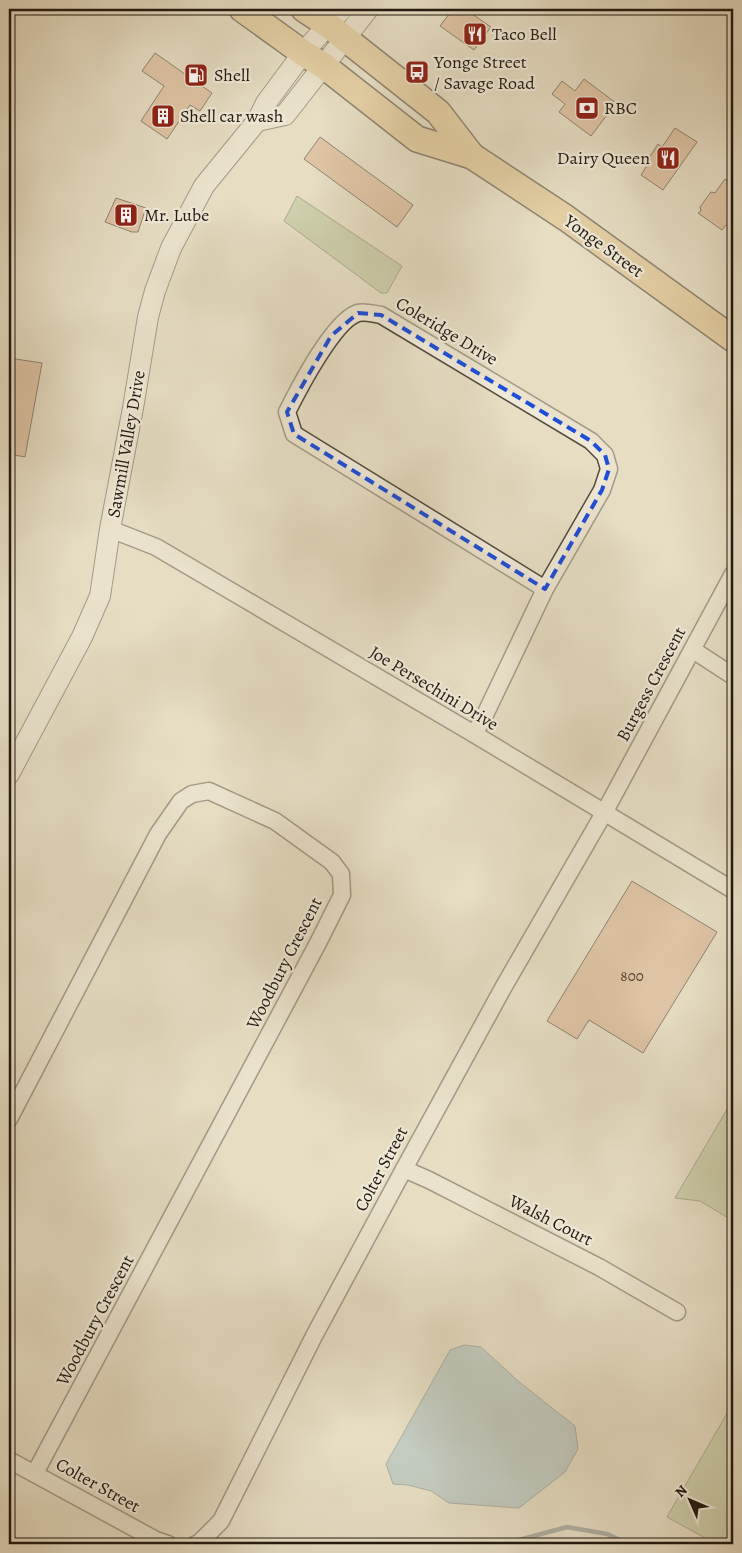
<svg xmlns="http://www.w3.org/2000/svg" width="742" height="1553" viewBox="0 0 742 1553" font-family="Alegreya,serif">
	<style>
		.green { fill: #b4c194; stroke: #6b6d52 }
		.water { fill: #9cb8bf; stroke: #6b7879 }
		.lines { fill: none; stroke-linecap: round; stroke-linejoin: round }
		.stream { stroke: #6b7879; stroke-width: 4.5 }
		.building { fill: #d7a884; stroke: #221910 }
		.minor-casing { stroke: #534a3d; stroke-width: 19 }
		.tertiary-casing { stroke: #534a3d; stroke-width: 22 }
		.primary-casing { stroke: #221910; stroke-width: 28 }
		.minor { stroke: #efe9d8; stroke-width: 16 }
		.tertiary { stroke: #efe9d8; stroke-width: 20 }
		.primary { stroke: #e3be82; stroke-width: 25 }
		.marked { fill: none; stroke: #1d4ed8; stroke-width: 4; stroke-dasharray: 10 6; stroke-linejoin: round }
		.labels { text-anchor: middle; dominant-baseline: central; stroke-width: 4.5; stroke-linejoin: round; paint-order: stroke }
		.number-label { font-size: 15px; fill: #4f3d2d }
		.poi-label { font-size: 18px; fill: #221910; stroke: #efe9d8; text-anchor: start }
		.street-label { font-size: 18px; fill: #221910; stroke: #efe9d8 }
	</style>
	<rect width="100%" height="100%" fill="#e6ddc3"/>
	<filter id="stains"><feTurbulence type="fractalNoise" baseFrequency=".004" numOctaves="4"/><feColorMatrix values="0 0 0 0 .2 0 0 0 0 .09 0 0 0 0 .02 0 0 0 .5 -.17"/></filter>
	<radialGradient id="worn" r=".72"><stop offset=".6" stop-color="#630" stop-opacity="0"/><stop offset="1" stop-color="#630" stop-opacity=".3"/></radialGradient>
	<g class="green">
		<path d="M 297,196 L 402,266 L 387,293 L 381,293 L 284,221 Z"/>
		<path d="M 733,1099 L 733,1221 L 700,1201 L 675,1198 Z"/>
		<path d="M 733,1403 L 733,1544 L 716,1544 L 667,1517 Z"/>
	</g>
	<path class="water" d="M 464,1345 L 481,1347 L 518,1381 L 575,1426 L 578,1449 L 565,1472 L 519,1508 L 449,1503 L 431,1491 L 408,1485 L 393,1484 L 386,1464 L 450,1350 Z"/>
	<g class="lines">
		<path class="stream" d="M 504,1544 L 567,1527 L 607,1534 L 629,1544"/>
	</g>
	<g class="building">
		<path d="M 453,9 L 465,9 L 491,27 L 474,50 L 440,26 Z"/>
		<path d="M 155,53 L 212,93 L 200,111 L 190,105 L 167,139 L 141,121 L 164,86 L 142,71 Z"/>
		<path d="M 584,79 L 616,103 L 591,136 L 559,112 L 565,104 L 552,94 L 562,81 L 575,91 Z"/>
		<path d="M 675,128 L 697,142 L 663,190 L 641,175 L 651,159 L 649,158 L 658,144 L 662,147 Z"/>
		<path d="M 320,137 L 413,205 L 397,227 L 304,159 Z"/>
		<path d="M 725,179 L 733,185 L 733,221 L 729,227 L 726,225 L 722,230 L 698,213 L 701,211 L 700,207 L 711,192 L 715,193 Z"/>
		<path d="M 116,198 L 146,208 L 138,232 L 132,232 L 105,222 Z"/>
		<path d="M 9,358 L 42,363 L 25,457 L 9,454 Z"/>
		<path d="M 632,881 L 717,932 L 643,1053 L 589,1020 L 577,1039 L 547,1021 Z"/>
	</g>
	<g class="lines">
		<g class="minor-casing">
			<g id="minor">
				<path d="M 110,529 L 156,547 L 474,734 L 733,890"/>
				<path d="M 693,650 L 733,676"/>
				<path d="M 474,734 L 483,719 L 545,589 L 602,490 L 609,469 L 605,455 L 591,441 L 381,315 C 374,314 365,311 358,313 C 334,320 298,390 287,412 L 294,434 L 545,589"/>
				<path d="M 9,1119 L 158,834 L 181,801 L 192,794 L 209,791 L 275,821 L 332,862 L 341,874 L 342,895 L 318,943 L 35,1473"/>
				<path d="M 404,1169 L 429,1180 L 599,1267 L 677,1312"/>
				<path d="M 9,1460 L 156,1540 L 168,1544"/>
				<path d="M 196,1544 L 199,1543 L 221,1521 L 314,1336 L 404,1169 L 503,988 L 604,813 L 733,574"/>
			</g>
		</g>
		<g class="tertiary-casing">
			<g id="tertiary">
				<path d="M 257,121 L 285,115 L 368,9"/>
				<path d="M 9,774 L 82,637 L 100,596 L 110,529 L 133,408 L 148,317 L 155,291 L 171,248 L 204,186 L 257,121 L 266,103 L 303,53 L 342,9"/>
			</g>
		</g>
		<g class="primary-casing">
			<g id="primary">
				<path d="M 242,9 L 303,53 L 324,66 L 417,139 L 472,156 L 566,218 L 733,339"/>
				<path d="M 304,9 L 328,25 L 438,112 L 472,156"/>
			</g>
		</g>
		<use href="#minor" class="minor"/>
		<use href="#tertiary" class="tertiary"/>
		<use href="#primary" class="primary"/>
	</g>
	<path d="M0 0H742V1553H0ZM 358,313 L 381,315 L 591,441 L 605,455 L 609,469 L 602,490 L 545,589 L 294,434 L 287,412 L 331,336 Z" fill="#e6ddc3" fill-opacity=".55" fill-rule="evenodd"/>
	<path class="marked" d="M 358,313 L 381,315 L 591,441 L 605,455 L 609,469 L 602,490 L 545,589 L 294,434 L 287,412 L 331,336 Z"/>
	<defs>
		<g id="restaurant-square" transform="scale(1.25)"><rect x="-9" y="-9" width="18" height="18" rx="4" fill="#8f2418" stroke="#efe9d8"/><path d="M-5-6h1v4h1v-4h1v4h1v-4h1v5L-1.5 .5V6h-2V.5L-5-1ZM5-6V6H3V1.5H1.5Q1.5-4 5-6Z" fill="#fff"/></g>
		<g id="bus-square" transform="scale(1.25)"><rect x="-9" y="-9" width="18" height="18" rx="4" fill="#8f2418" stroke="#efe9d8"/><path d="M-5-6H5V4H4V6H2V4H-2V6H-4V4H-5ZM-3.5-4V0h7V-4ZM-3.5 1.2v1.5H-2V1.2ZM2 1.2v1.5H3.5V1.2Z" fill="#fff"/></g>
		<g id="fuel-square" transform="scale(1.25)"><rect x="-9" y="-9" width="18" height="18" rx="4" fill="#8f2418" stroke="#efe9d8"/><path d="M-5.5-6h7V0h2V4h1.3V-2.5L3-4.5l.8-.8L6-3V5H2.5V1h-1V6h-7ZM-4.2-4.7v3.2H.2V-4.7Z" fill="#fff"/></g>
		<g id="bank-square" transform="scale(1.25)"><rect x="-9" y="-9" width="18" height="18" rx="4" fill="#8f2418" stroke="#efe9d8"/><path d="M-6-4H6V4H-6ZM0-2.3a2.3 2.3 0 1 0 0 4.6a2.3 2.3 0 1 0 0-4.6Z" fill="#fff"/></g>
		<g id="building-square" transform="scale(1.25)"><rect x="-9" y="-9" width="18" height="18" rx="4" fill="#8f2418" stroke="#efe9d8"/><path d="M-4-6H4V6H1V3H-1V6H-4ZM-2.5-4.3h1.7v1.8h-1.7ZM.8-4.3h1.7v1.8H.8ZM-2.5-1h1.7V.8h-1.7ZM.8-1h1.7V.8H.8Z" fill="#fff"/></g>
	</defs>
	<g fill-rule="evenodd">
		<use href="#restaurant-square" x="475" y="34"/>
		<use href="#bus-square" x="417" y="72"/>
		<use href="#fuel-square" x="196" y="75"/>
		<use href="#bank-square" x="587" y="108"/>
		<use href="#building-square" x="163" y="116"/>
		<use href="#restaurant-square" x="668" y="158"/>
		<use href="#building-square" x="126" y="215"/>
	</g>
	<g class="labels">
		<g class="number-label">
			<text x="632" y="976">800</text>
		</g>
		<g class="poi-label">
			<text x="492" y="34">Taco Bell</text>
			<text x="434" y="62">Yonge Street<tspan x="434" dy="21">/ Savage Road</tspan></text>
			<text x="214" y="75">Shell</text>
			<text x="604" y="108">RBC</text>
			<text x="180" y="116">Shell car wash</text>
			<text x="650" y="158" text-anchor="end">Dairy Queen</text>
			<text x="144" y="215">Mr. Lube</text>
		</g>
		<g class="street-label">
			<text transform="translate(604 246) rotate(36)">Yonge Street</text>
			<text transform="translate(447 331) rotate(31)">Coleridge Drive</text>
			<text transform="translate(126 444) rotate(-80)">Sawmill Valley Drive</text>
			<text transform="translate(651 684) rotate(-62)">Burgess Crescent</text>
			<text transform="translate(434 688) rotate(31)">Joe Persechini Drive</text>
			<text transform="translate(284 963) rotate(-63)">Woodbury Crescent</text>
			<text transform="translate(381 1169) rotate(-62)">Colter Street</text>
			<text transform="translate(551 1220) rotate(27)">Walsh Court</text>
			<text transform="translate(95 1320) rotate(-62)">Woodbury Crescent</text>
			<text transform="translate(98 1485) rotate(29)">Colter Street</text>
		</g>
	</g>
	<rect width="742" height="1553" fill="none" stroke="#e6ddc3" stroke-width="30"/>
	<rect x="10" y="10" width="722" height="1533" fill="none" stroke="#221910" stroke-width="2.5"/>
	<rect x="15" y="15" width="712" height="1523" fill="none" stroke="#221910"/>
	<g transform="translate(690 1500) rotate(315)" stroke="#efe9d8" stroke-width="4" paint-order="stroke">
	<path d="M0-4L9 19L0 12L-9 19Z" fill="#221910"/>
	<text y="-8" font-size="14" font-weight="bold" text-anchor="middle" fill="#221910">N</text>
	</g>
	<rect width="100%" height="100%" filter="url(#stains)"/>
	<rect width="100%" height="100%" fill="url(#worn)"/>
</svg>
